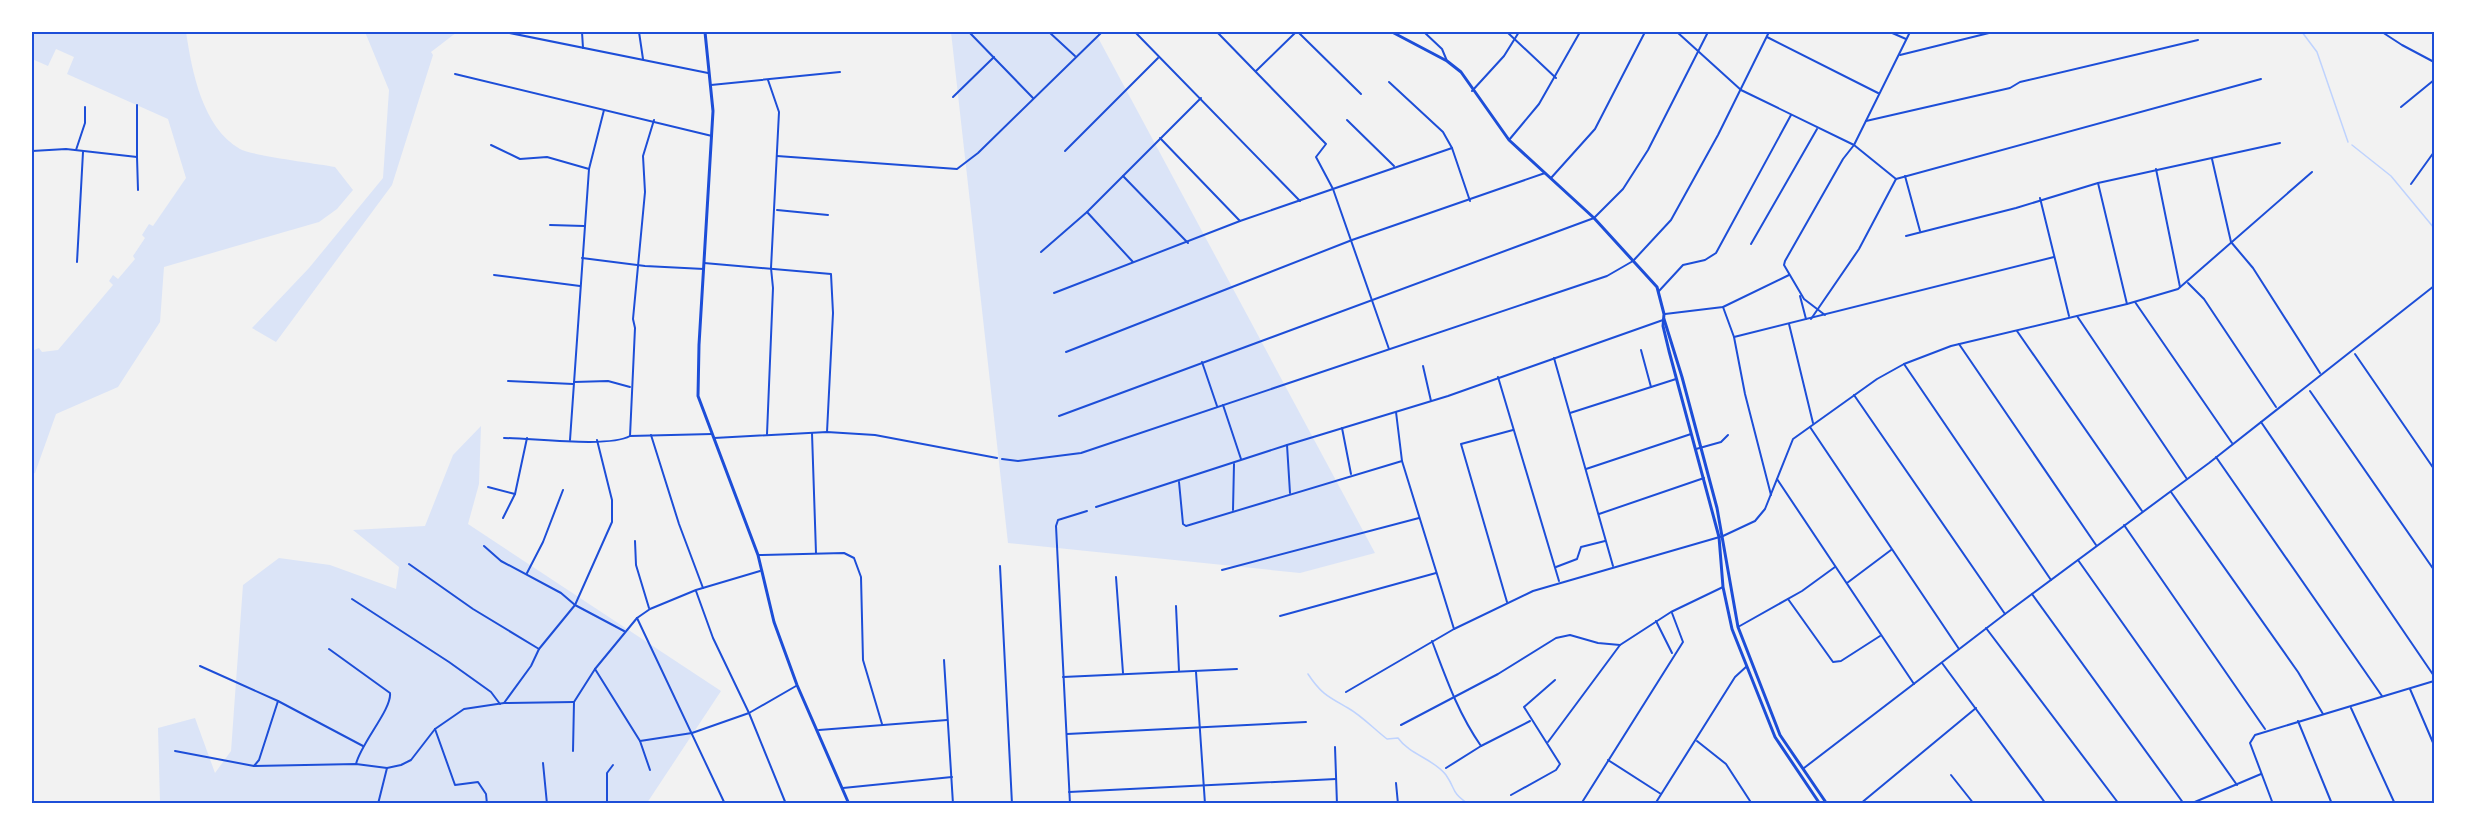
<svg xmlns="http://www.w3.org/2000/svg" width="2466" height="835" viewBox="0 0 2466 835" font-family="Helvetica,sans-serif">
	<style>
		.green { fill: #dbe4f7 }
		.lines { fill: none; stroke-linecap: round; stroke-linejoin: round }
		.stream { stroke: #bfd3fe; stroke-width: 1.5 }
		.minor { stroke: #1d4ed8; stroke-width: 2 }
		.tertiary { stroke: #1d4ed8; stroke-width: 3 }
		.neatline { fill: none; stroke: #1d4ed8; stroke-width: 2 }
	</style>
	<rect width="100%" height="100%" fill="#f2f2f2"/>
	<g class="green">
		<path d="M 32,32 L 186,32 C 192,71 202,127 240,149 C 253,156 315,163 335,167 L 353,190 L 337,209 L 319,222 L 164,267 L 160,322 L 118,387 L 56,414 L 35,473 L 32,474 L 32,366 L 34,355 L 32,351 L 39,348 L 42,352 L 58,350 L 113,285 L 109,281 L 113,275 L 118,279 L 135,259 L 133,256 L 145,238 L 142,235 L 149,224 L 153,226 L 186,178 L 168,119 L 67,74 L 74,57 L 56,49 L 48,66 L 32,59 Z"/>
		<path d="M 365,32 L 457,32 L 431,52 L 433,55 L 392,185 L 276,342 L 252,328 L 309,268 L 383,178 L 389,90 Z"/>
		<path d="M 951,32 L 1095,32 L 1375,553 L 1300,573 L 1008,543 Z"/>
		<path d="M 481,426 L 479,484 L 468,524 L 721,691 L 647,803 L 160,803 L 158,728 L 195,718 L 215,773 L 231,751 L 243,585 L 279,558 L 330,565 L 396,589 L 399,567 L 353,530 L 425,526 L 453,455 Z"/>
	</g>
	<g class="lines">
		<g class="stream">
			<path d="M 2302,32 L 2317,52 L 2348,142"/>
			<path d="M 2352,145 L 2391,176 L 2434,228"/>
			<path d="M 1308,674 C 1321,694 1329,697 1348,708 C 1362,716 1374,729 1387,739 L 1398,738 C 1410,755 1434,759 1446,775 C 1457,791 1450,791 1468,804"/>
		</g>
		<g class="minor">
			<path d="M 505,32 L 708,73"/>
			<path d="M 582,32 L 583,48"/>
			<path d="M 639,32 L 643,59"/>
			<path d="M 969,32 L 1033,98"/>
			<path d="M 1049,32 L 1075,56"/>
			<path d="M 1135,32 L 1300,201"/>
			<path d="M 1217,32 L 1326,144 L 1316,157 L 1333,189 L 1389,349"/>
			<path d="M 1298,32 L 1361,94"/>
			<path d="M 1424,32 L 1442,49 L 1447,61"/>
			<path d="M 1507,32 L 1556,78"/>
			<path d="M 1677,32 L 1741,90 L 1854,145 L 1896,179"/>
			<path d="M 1890,32 L 1906,39"/>
			<path d="M 2382,32 L 2402,45 L 2434,62"/>
			<path d="M 1767,37 L 1878,93"/>
			<path d="M 1900,55 L 1993,32"/>
			<path d="M 1256,71 L 1296,32"/>
			<path d="M 455,74 L 712,136"/>
			<path d="M 1389,82 L 1443,132 L 1452,148 L 1470,201"/>
			<path d="M 711,85 L 840,72"/>
			<path d="M 1472,91 L 1504,56 L 1519,32"/>
			<path d="M 953,97 L 994,57"/>
			<path d="M 2401,107 L 2434,80"/>
			<path d="M 1347,120 L 1394,166"/>
			<path d="M 1866,121 L 2010,88 L 2020,82 L 2198,40"/>
			<path d="M 1160,138 L 1240,221"/>
			<path d="M 1509,140 L 1539,104 L 1580,32"/>
			<path d="M 491,145 L 520,159 L 547,157 L 589,169"/>
			<path d="M 76,150 L 85,123 L 85,107"/>
			<path d="M 32,151 L 66,149 L 137,157 L 137,105"/>
			<path d="M 1065,151 L 1158,58"/>
			<path d="M 777,156 L 957,169 L 978,153 L 1102,32"/>
			<path d="M 137,157 L 138,190"/>
			<path d="M 2212,159 L 2231,242 L 2253,268 L 2320,373"/>
			<path d="M 2156,169 L 2180,287"/>
			<path d="M 1123,176 L 1188,243"/>
			<path d="M 1905,176 L 1920,231"/>
			<path d="M 1551,178 L 1595,129 L 1645,32"/>
			<path d="M 2098,183 L 2127,304"/>
			<path d="M 2411,184 L 2434,152"/>
			<path d="M 2040,198 L 2069,316"/>
			<path d="M 777,210 L 828,215"/>
			<path d="M 1087,212 L 1133,262"/>
			<path d="M 550,225 L 584,226"/>
			<path d="M 1906,236 L 2016,208 L 2098,183 L 2280,143"/>
			<path d="M 1751,244 L 1817,129"/>
			<path d="M 1041,252 L 1087,212 L 1201,98"/>
			<path d="M 582,258 L 645,266 L 704,269"/>
			<path d="M 77,262 L 83,152"/>
			<path d="M 704,263 L 831,274 L 833,313 L 827,432"/>
			<path d="M 494,275 L 580,286"/>
			<path d="M 2188,283 L 2204,299 L 2276,407"/>
			<path d="M 1659,291 L 1683,265 L 1705,260 L 1716,253 L 1791,115"/>
			<path d="M 1054,293 L 1240,221 L 1452,148"/>
			<path d="M 1800,296 L 1806,319"/>
			<path d="M 2135,302 L 2232,443"/>
			<path d="M 1723,307 L 1734,337 L 1745,394 L 1771,495"/>
			<path d="M 1665,314 L 1723,307 L 1789,275"/>
			<path d="M 1825,315 L 1804,299 L 1784,265 L 1785,261 L 1843,159 L 1854,145 L 1910,32"/>
			<path d="M 2077,316 L 2187,479"/>
			<path d="M 1811,319 L 1859,249 L 1896,179 L 2261,79"/>
			<path d="M 1789,324 L 1813,423"/>
			<path d="M 2017,331 L 2142,511"/>
			<path d="M 1734,337 L 2054,257"/>
			<path d="M 1959,344 L 2096,545"/>
			<path d="M 1641,350 L 1651,387"/>
			<path d="M 1066,352 L 1352,240 L 1545,173"/>
			<path d="M 2355,354 L 2434,469"/>
			<path d="M 1554,358 L 1613,566"/>
			<path d="M 1202,362 L 1217,406"/>
			<path d="M 1904,364 L 2051,580"/>
			<path d="M 1423,366 L 1431,401"/>
			<path d="M 1498,377 L 1559,581"/>
			<path d="M 508,381 L 573,384"/>
			<path d="M 574,382 L 608,381 L 630,387"/>
			<path d="M 2310,391 L 2434,570"/>
			<path d="M 1854,395 L 2005,614"/>
			<path d="M 1223,405 L 1241,459"/>
			<path d="M 1396,412 L 1402,461 L 1454,629"/>
			<path d="M 1570,413 L 1676,379"/>
			<path d="M 1059,416 L 1594,218 L 1623,189 L 1648,150 L 1708,32"/>
			<path d="M 2261,422 L 2434,676"/>
			<path d="M 1810,427 L 1959,649"/>
			<path d="M 1342,428 L 1351,474"/>
			<path d="M 812,433 L 816,553"/>
			<path d="M 767,434 L 773,288 L 771,268 L 779,112 L 768,80"/>
			<path d="M 651,435 L 679,524 L 703,588"/>
			<path d="M 630,436 L 635,328 L 633,319 L 645,192 L 643,156 L 654,120"/>
			<path d="M 504,438 C 532,438 609,448 630,436 L 712,434"/>
			<path d="M 714,438 L 827,432 L 875,435 L 997,458"/>
			<path d="M 570,440 L 589,169 L 604,110"/>
			<path d="M 1287,445 L 1290,493"/>
			<path d="M 1696,449 L 1721,442 L 1728,435"/>
			<path d="M 2216,457 L 2382,696"/>
			<path d="M 1002,459 L 1018,461 L 1081,453 L 1607,276 L 1633,261 L 1671,220 L 1718,135 L 1769,32"/>
			<path d="M 1586,469 L 1691,434"/>
			<path d="M 1777,479 L 1914,684"/>
			<path d="M 1179,482 L 1183,524 L 1186,526 L 1402,461"/>
			<path d="M 488,487 L 515,494"/>
			<path d="M 2171,492 L 2298,672 L 2323,714"/>
			<path d="M 1096,507 L 1287,445 L 1448,396 L 1663,320"/>
			<path d="M 1233,510 L 1234,464"/>
			<path d="M 1599,514 L 1704,478"/>
			<path d="M 503,518 L 515,494 L 527,438"/>
			<path d="M 2124,525 L 2265,729"/>
			<path d="M 635,541 L 636,565 L 649,608"/>
			<path d="M 484,546 L 501,561 L 561,593 L 575,605 L 624,631"/>
			<path d="M 759,555 L 844,553 L 854,558 L 861,577 L 863,660 L 882,724"/>
			<path d="M 2078,560 L 2237,785"/>
			<path d="M 409,564 L 473,609 L 539,649"/>
			<path d="M 1000,566 L 1012,804"/>
			<path d="M 1556,567 L 1577,559 L 1581,547 L 1605,541"/>
			<path d="M 1222,570 L 1419,518"/>
			<path d="M 527,573 L 543,542 L 563,490"/>
			<path d="M 1116,577 L 1123,673"/>
			<path d="M 1847,583 L 1891,550"/>
			<path d="M 696,591 L 713,638 L 749,713 L 786,804"/>
			<path d="M 2032,594 L 2184,804"/>
			<path d="M 352,599 L 449,662 L 491,692 L 500,704"/>
			<path d="M 1788,599 L 1833,662 L 1841,661 L 1880,636"/>
			<path d="M 1507,602 L 1461,444 L 1513,430"/>
			<path d="M 1176,606 L 1179,671"/>
			<path d="M 1280,616 L 1436,573"/>
			<path d="M 637,618 L 725,804"/>
			<path d="M 1656,621 L 1672,653"/>
			<path d="M 1738,627 L 1802,591 L 1835,567"/>
			<path d="M 1986,628 L 2119,804"/>
			<path d="M 1432,641 C 1446,678 1458,713 1481,746"/>
			<path d="M 329,649 L 390,693 C 392,709 361,743 356,764"/>
			<path d="M 944,660 L 953,804"/>
			<path d="M 1942,663 L 2046,804"/>
			<path d="M 200,666 L 278,701 L 363,746"/>
			<path d="M 595,669 L 640,741 L 650,770"/>
			<path d="M 1196,672 L 1205,804"/>
			<path d="M 1063,677 L 1237,669"/>
			<path d="M 2410,689 L 2434,745"/>
			<path d="M 1346,692 L 1454,629 L 1533,591 L 1723,536 L 1755,521 L 1765,509 L 1793,439 L 1877,379 L 1904,364 L 1951,346 L 2127,304 L 2178,289 L 2312,172"/>
			<path d="M 504,703 L 531,666 L 539,649 L 575,605 L 612,522 L 612,500 L 597,440"/>
			<path d="M 2351,708 L 2395,804"/>
			<path d="M 2298,721 L 2332,804"/>
			<path d="M 1401,725 L 1498,674 L 1556,638 L 1570,635 L 1598,643 L 1620,645"/>
			<path d="M 435,729 L 455,785 L 478,782 L 486,794 L 487,804"/>
			<path d="M 819,730 L 947,720"/>
			<path d="M 1067,734 L 1306,722"/>
			<path d="M 640,741 L 692,733 L 749,713 L 796,686"/>
			<path d="M 1697,741 L 1726,764 L 1752,804"/>
			<path d="M 1548,742 L 1620,645 L 1671,612 L 1723,587"/>
			<path d="M 1335,747 L 1337,804"/>
			<path d="M 175,751 L 254,766 L 259,760 L 278,701"/>
			<path d="M 573,751 L 574,702 L 595,669 L 637,618 L 650,609 L 696,590 L 760,571"/>
			<path d="M 1608,760 L 1661,794"/>
			<path d="M 543,763 L 547,804"/>
			<path d="M 254,766 L 356,764 L 387,768 L 401,765 L 411,760 L 435,729 L 464,709 L 504,703 L 574,702"/>
			<path d="M 1446,768 L 1481,746 L 1530,721"/>
			<path d="M 1804,768 L 2005,614 L 2209,463 L 2434,286"/>
			<path d="M 1951,775 L 1974,804"/>
			<path d="M 1396,783 L 1398,804"/>
			<path d="M 843,788 L 952,777"/>
			<path d="M 1069,792 L 1336,779"/>
			<path d="M 1511,795 L 1556,770 L 1560,764 L 1524,707 L 1555,680"/>
			<path d="M 378,804 L 387,768"/>
			<path d="M 607,804 L 607,773 L 613,765"/>
			<path d="M 1070,804 L 1056,526 L 1058,520 L 1087,511"/>
			<path d="M 1581,804 L 1683,642 L 1672,613"/>
			<path d="M 1655,804 L 1735,677 L 1747,666"/>
			<path d="M 1860,804 L 1976,708"/>
			<path d="M 2190,804 L 2261,774"/>
			<path d="M 2273,804 L 2250,743 L 2255,735 L 2434,681"/>
		</g>
		<g class="tertiary">
			<path d="M 705,32 L 713,111 L 699,345 L 698,396 L 758,555 L 774,622 L 797,685 L 849,804"/>
			<path d="M 1392,32 L 1447,61 L 1461,72 L 1509,140 L 1594,218 L 1657,287 L 1664,314 L 1663,326 L 1669,351 L 1719,537 L 1723,587 L 1732,629 L 1775,737 L 1820,804"/>
			<path d="M 1664,319 L 1682,377 L 1717,508 L 1738,627 L 1780,735 L 1827,804"/>
		</g>
	</g>
	<rect width="2466" height="835" fill="none" stroke="#ffffff" stroke-width="66"/>
	<rect x="33" y="33" width="2400" height="769" class="neatline"/>
</svg>
